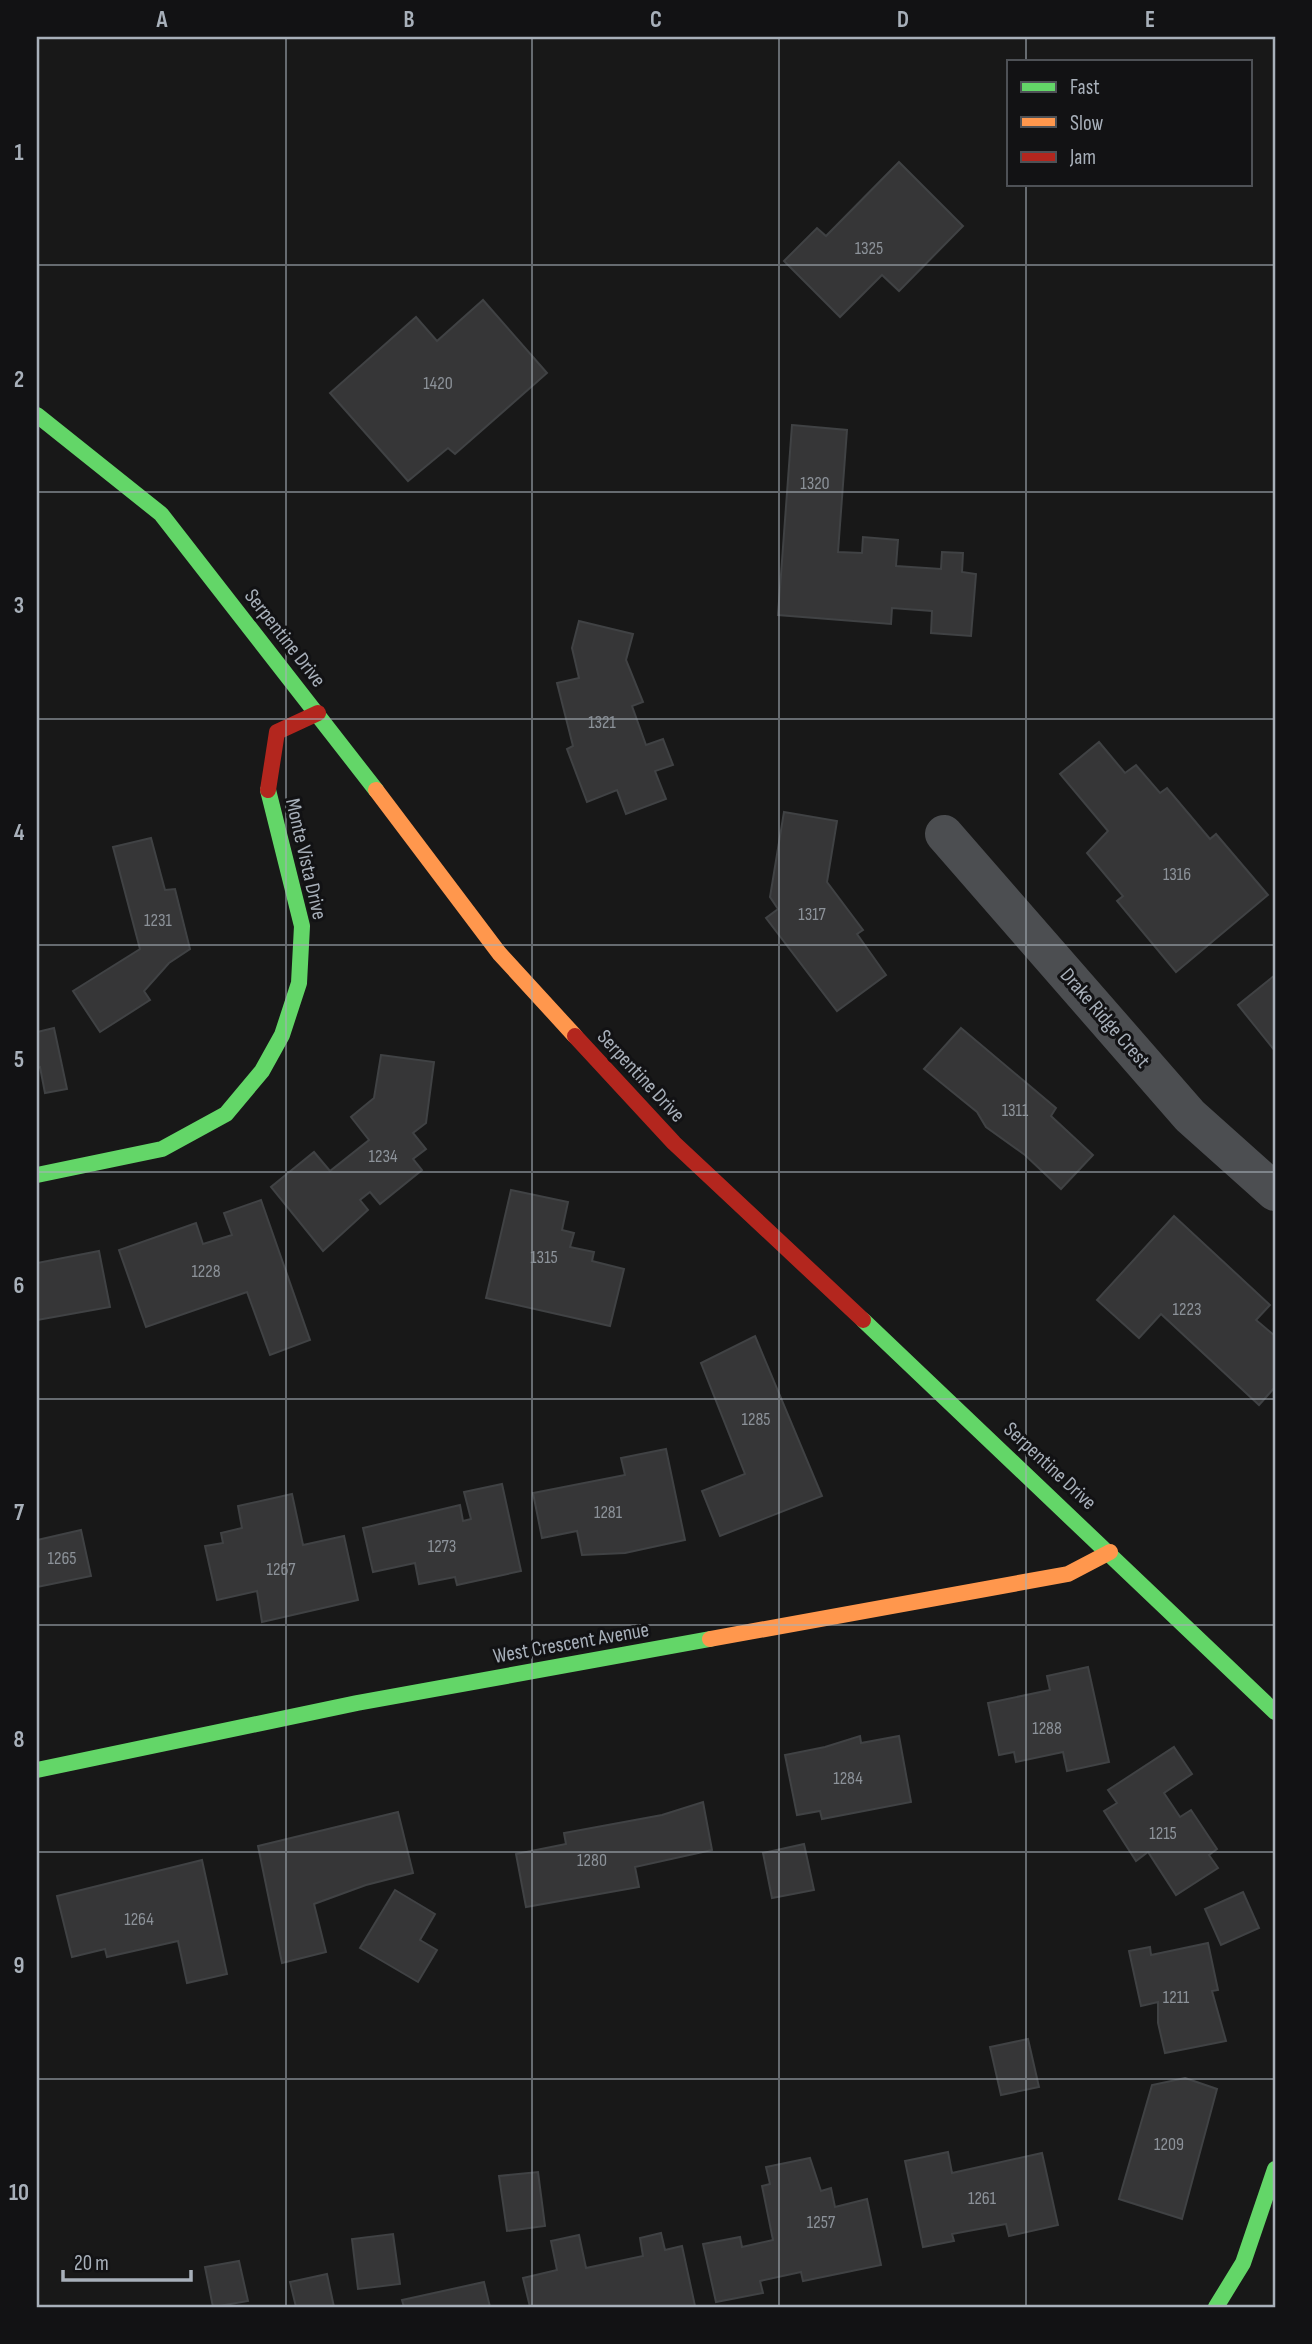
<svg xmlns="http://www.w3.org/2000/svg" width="1312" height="2344" viewBox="0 0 1312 2344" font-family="'Sofia Sans Condensed',sans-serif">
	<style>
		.building { fill: #363637; stroke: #404244; stroke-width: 2 }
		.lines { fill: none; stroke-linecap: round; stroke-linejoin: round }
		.street { stroke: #4c4e51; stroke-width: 38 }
		.fast { stroke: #63d668; stroke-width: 16 }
		.slow { stroke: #ff974d; stroke-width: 16 }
		.jam { stroke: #b3261e; stroke-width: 16 }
		.grid { fill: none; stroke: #a8b0ba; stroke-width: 2; stroke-opacity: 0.55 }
		.labels { text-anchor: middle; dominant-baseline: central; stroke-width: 6; stroke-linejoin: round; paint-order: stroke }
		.number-label { font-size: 18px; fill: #8c9299 }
		.street-label { font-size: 21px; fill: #a8b0ba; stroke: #121214 }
		.neatline { fill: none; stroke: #a8b0ba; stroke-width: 2.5 }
		.grid-label { font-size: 23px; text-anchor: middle; font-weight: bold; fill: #a8b0ba }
	</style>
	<rect width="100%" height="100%" fill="#181818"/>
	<g class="building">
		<path d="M 899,162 L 963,226 L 899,291 L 882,275 L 840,317 L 784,261 L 817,228 L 826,236 Z"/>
		<path d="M 483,300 L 547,373 L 455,454 L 448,448 L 408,481 L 330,393 L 416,317 L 437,341 Z"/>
		<path d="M 792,425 L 847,430 L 838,552 L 862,553 L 863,537 L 898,540 L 896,566 L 941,569 L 942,552 L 963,553 L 962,572 L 976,574 L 971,636 L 931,633 L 932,611 L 892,608 L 891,624 L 778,615 Z"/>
		<path d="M 579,621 L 633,634 L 626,660 L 643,702 L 632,706 L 646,745 L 663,739 L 673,765 L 655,771 L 666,799 L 626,814 L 617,790 L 587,802 L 567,749 L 573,746 L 557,683 L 579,678 L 572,648 Z"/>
		<path d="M 1099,742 L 1125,773 L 1136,765 L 1160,793 L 1167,788 L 1210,839 L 1216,834 L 1268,895 L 1176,972 L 1117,901 L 1123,896 L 1087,853 L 1108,831 L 1060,774 Z"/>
		<path d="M 784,812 L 837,821 L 827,882 L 863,930 L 857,934 L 886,975 L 837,1011 L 766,918 L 778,909 L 770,897 Z"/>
		<path d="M 151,838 L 165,890 L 175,889 L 190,949 L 169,963 L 144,991 L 150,1000 L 100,1032 L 73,991 L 140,949 L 113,847 Z"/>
		<path d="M 1275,975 L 1275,1051 L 1238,1005 Z"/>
		<path d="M 54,1028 L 67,1089 L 45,1093 L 40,1067 L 37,1068 L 37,1032 Z"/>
		<path d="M 961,1028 L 1056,1108 L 1051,1116 L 1093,1155 L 1061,1189 L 1025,1155 L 986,1127 L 977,1112 L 924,1069 Z"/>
		<path d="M 381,1055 L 434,1062 L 426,1123 L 413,1133 L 426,1149 L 413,1159 L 422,1170 L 380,1204 L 370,1192 L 360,1200 L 368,1210 L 323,1251 L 271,1187 L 314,1152 L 330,1171 L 369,1140 L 351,1117 L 374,1098 Z"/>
		<path d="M 511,1190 L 568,1202 L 562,1230 L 574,1233 L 570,1247 L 594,1252 L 592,1261 L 624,1269 L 610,1326 L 486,1298 Z"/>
		<path d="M 261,1200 L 310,1340 L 270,1355 L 247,1292 L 146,1327 L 119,1250 L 196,1223 L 203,1244 L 232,1235 L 224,1213 Z"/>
		<path d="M 1174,1216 L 1270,1305 L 1256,1320 L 1275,1336 L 1275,1387 L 1259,1405 L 1161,1314 L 1139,1338 L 1097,1300 Z"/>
		<path d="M 99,1251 L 110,1307 L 37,1320 L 37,1263 Z"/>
		<path d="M 755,1336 L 822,1496 L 720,1536 L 702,1491 L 745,1474 L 701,1363 Z"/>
		<path d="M 666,1449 L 685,1540 L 625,1553 L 582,1555 L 577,1531 L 542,1538 L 533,1493 L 625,1475 L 621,1458 Z"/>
		<path d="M 502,1484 L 521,1571 L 457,1585 L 455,1577 L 419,1584 L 415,1563 L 373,1572 L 363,1528 L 460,1505 L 463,1521 L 471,1519 L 464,1492 Z"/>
		<path d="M 292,1494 L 303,1545 L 344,1536 L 358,1600 L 262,1622 L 257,1591 L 217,1600 L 205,1546 L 223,1543 L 221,1533 L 242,1528 L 238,1506 Z"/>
		<path d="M 81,1530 L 91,1576 L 37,1587 L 37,1540 Z"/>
		<path d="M 1088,1667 L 1109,1762 L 1067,1771 L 1063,1752 L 1016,1762 L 1014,1752 L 999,1755 L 988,1703 L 1050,1690 L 1047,1676 Z"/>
		<path d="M 860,1736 L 861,1743 L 899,1736 L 911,1802 L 822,1819 L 820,1811 L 797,1815 L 785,1755 L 825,1747 Z"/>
		<path d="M 1174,1747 L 1192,1774 L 1164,1793 L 1180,1817 L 1191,1810 L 1217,1849 L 1209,1855 L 1218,1868 L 1176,1895 L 1148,1852 L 1136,1861 L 1104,1811 L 1117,1803 L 1108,1790 Z"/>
		<path d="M 703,1802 L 712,1850 L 635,1867 L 639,1887 L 526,1907 L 516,1854 L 566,1844 L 564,1833 L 662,1815 Z"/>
		<path d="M 398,1812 L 413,1873 L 366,1885 L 314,1904 L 326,1952 L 282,1963 L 258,1846 Z"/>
		<path d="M 804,1844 L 814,1890 L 772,1898 L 763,1853 Z"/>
		<path d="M 202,1860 L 227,1974 L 187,1983 L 178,1941 L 107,1957 L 105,1949 L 72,1957 L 57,1896 Z"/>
		<path d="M 395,1890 L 435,1914 L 420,1940 L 437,1950 L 418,1982 L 360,1948 Z"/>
		<path d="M 1243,1892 L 1259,1928 L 1221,1945 L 1205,1909 Z"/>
		<path d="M 1208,1943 L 1218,1990 L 1212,1991 L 1226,2041 L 1165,2053 L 1158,2023 L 1158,2002 L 1141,2006 L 1129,1951 L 1150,1947 L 1151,1955 Z"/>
		<path d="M 1028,2039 L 1039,2087 L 1001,2095 L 990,2047 Z"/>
		<path d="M 1185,2078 L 1217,2089 L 1182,2219 L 1119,2199 L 1152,2085 Z"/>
		<path d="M 948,2152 L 952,2173 L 1042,2153 L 1058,2225 L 1009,2236 L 1006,2224 L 952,2234 L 954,2241 L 923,2247 L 905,2161 Z"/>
		<path d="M 810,2158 L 821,2191 L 831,2188 L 835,2207 L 867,2199 L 881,2265 L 803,2281 L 801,2272 L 760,2281 L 763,2293 L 716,2302 L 703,2244 L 740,2237 L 742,2247 L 773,2240 L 762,2186 L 770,2184 L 766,2167 Z"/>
		<path d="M 538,2172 L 545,2226 L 507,2231 L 499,2176 Z"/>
		<path d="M 661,2233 L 665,2250 L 682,2246 L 695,2306 L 530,2307 L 523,2278 L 557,2270 L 551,2241 L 579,2235 L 586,2268 L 643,2256 L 640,2238 Z"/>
		<path d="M 393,2234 L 400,2284 L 358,2289 L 352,2239 Z"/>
		<path d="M 239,2261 L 248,2301 L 213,2307 L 205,2267 Z"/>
		<path d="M 327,2274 L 334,2307 L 296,2307 L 290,2282 Z"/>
		<path d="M 484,2282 L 490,2307 L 404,2307 L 402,2300 Z"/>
	</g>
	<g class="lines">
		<path class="street" d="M 944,834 L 1190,1116 L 1275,1192"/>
		<g class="fast">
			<path d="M 37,415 L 161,514 L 376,790"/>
			<path d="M 37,1175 L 162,1149 L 226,1114 L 262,1071 L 282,1035 L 299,983 L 302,926 L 268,790"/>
			<path d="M 863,1320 L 1275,1712"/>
			<path d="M 37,1770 L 357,1703 L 710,1639"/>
			<path d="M 1216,2307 L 1243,2263 L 1275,2169"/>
		</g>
		<g class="slow">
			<path d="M 376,790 L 499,953 L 575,1036"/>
			<path d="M 710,1639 L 1068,1574 L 1110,1552"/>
		</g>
		<g class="jam">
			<path d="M 268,790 L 277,732 L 318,713"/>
			<path d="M 575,1036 L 674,1143 L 863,1320"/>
		</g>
	</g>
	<path class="grid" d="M 286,37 L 286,2307M 532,37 L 532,2307M 779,37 L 779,2307M 1026,37 L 1026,61M 1026,184 L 1026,2307M 37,265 L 1275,265M 37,492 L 1275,492M 37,719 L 1275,719M 37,945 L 1275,945M 37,1172 L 1275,1172M 37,1399 L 1275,1399M 37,1625 L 1275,1625M 37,1852 L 1275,1852M 37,2079 L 1275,2079"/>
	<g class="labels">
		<g class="number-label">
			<text x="869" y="248">1325</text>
			<text x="438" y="383">1420</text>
			<text x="815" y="483">1320</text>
			<text x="602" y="722">1321</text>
			<text x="1177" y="874">1316</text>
			<text x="812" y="914">1317</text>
			<text x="158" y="920">1231</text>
			<text x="1015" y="1110">1311</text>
			<text x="383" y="1156">1234</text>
			<text x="544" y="1257">1315</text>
			<text x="206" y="1271">1228</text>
			<text x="1187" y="1309">1223</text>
			<text x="756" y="1419">1285</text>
			<text x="608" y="1512">1281</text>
			<text x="442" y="1546">1273</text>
			<text x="62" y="1558">1265</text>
			<text x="281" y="1569">1267</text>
			<text x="1047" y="1728">1288</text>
			<text x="848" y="1778">1284</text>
			<text x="1163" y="1833">1215</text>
			<text x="592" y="1860">1280</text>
			<text x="139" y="1919">1264</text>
			<text x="1176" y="1997">1211</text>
			<text x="1169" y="2144">1209</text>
			<text x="982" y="2198">1261</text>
			<text x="821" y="2222">1257</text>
		</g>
		<g class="street-label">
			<text transform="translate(285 638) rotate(52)">Serpentine Drive</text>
			<text transform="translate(306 859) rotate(77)">Monte Vista Drive</text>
			<text transform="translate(1105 1018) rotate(49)">Drake Ridge Crest</text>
			<text transform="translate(641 1076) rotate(47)">Serpentine Drive</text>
			<text transform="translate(1050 1466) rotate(43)">Serpentine Drive</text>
			<text transform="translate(571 1643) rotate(-10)">West Crescent Avenue</text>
		</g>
	</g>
	<rect width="1312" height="2344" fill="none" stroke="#121214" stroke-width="77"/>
	<rect x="1007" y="60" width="245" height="126" fill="#121214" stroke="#4e5156" stroke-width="2"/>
	<rect x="1021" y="82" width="35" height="10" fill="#63d668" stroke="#4e5156" stroke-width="2"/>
	<text x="1070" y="94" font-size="21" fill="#a8b0ba">Fast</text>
	<rect x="1021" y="117" width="35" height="10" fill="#ff974d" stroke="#4e5156" stroke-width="2"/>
	<text x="1070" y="130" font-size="21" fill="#a8b0ba">Slow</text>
	<rect x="1021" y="152" width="35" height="10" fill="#b3261e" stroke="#4e5156" stroke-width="2"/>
	<text x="1070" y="164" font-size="21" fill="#a8b0ba">Jam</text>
	<path d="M63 2270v10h128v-10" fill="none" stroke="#a8b0ba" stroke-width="3.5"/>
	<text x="74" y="2270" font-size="21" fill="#a8b0ba" stroke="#121214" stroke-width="5" paint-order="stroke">20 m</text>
	<rect x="38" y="38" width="1236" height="2268" class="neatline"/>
	<g class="grid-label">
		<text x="162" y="27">A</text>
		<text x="409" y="27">B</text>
		<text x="656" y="27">C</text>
		<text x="903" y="27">D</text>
		<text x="1150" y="27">E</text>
		<text x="19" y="160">1</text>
		<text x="19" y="387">2</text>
		<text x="19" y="613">3</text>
		<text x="19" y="840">4</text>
		<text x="19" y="1067">5</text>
		<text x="19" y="1293">6</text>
		<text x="19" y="1520">7</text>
		<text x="19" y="1747">8</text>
		<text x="19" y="1973">9</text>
		<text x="19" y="2200">10</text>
	</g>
</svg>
